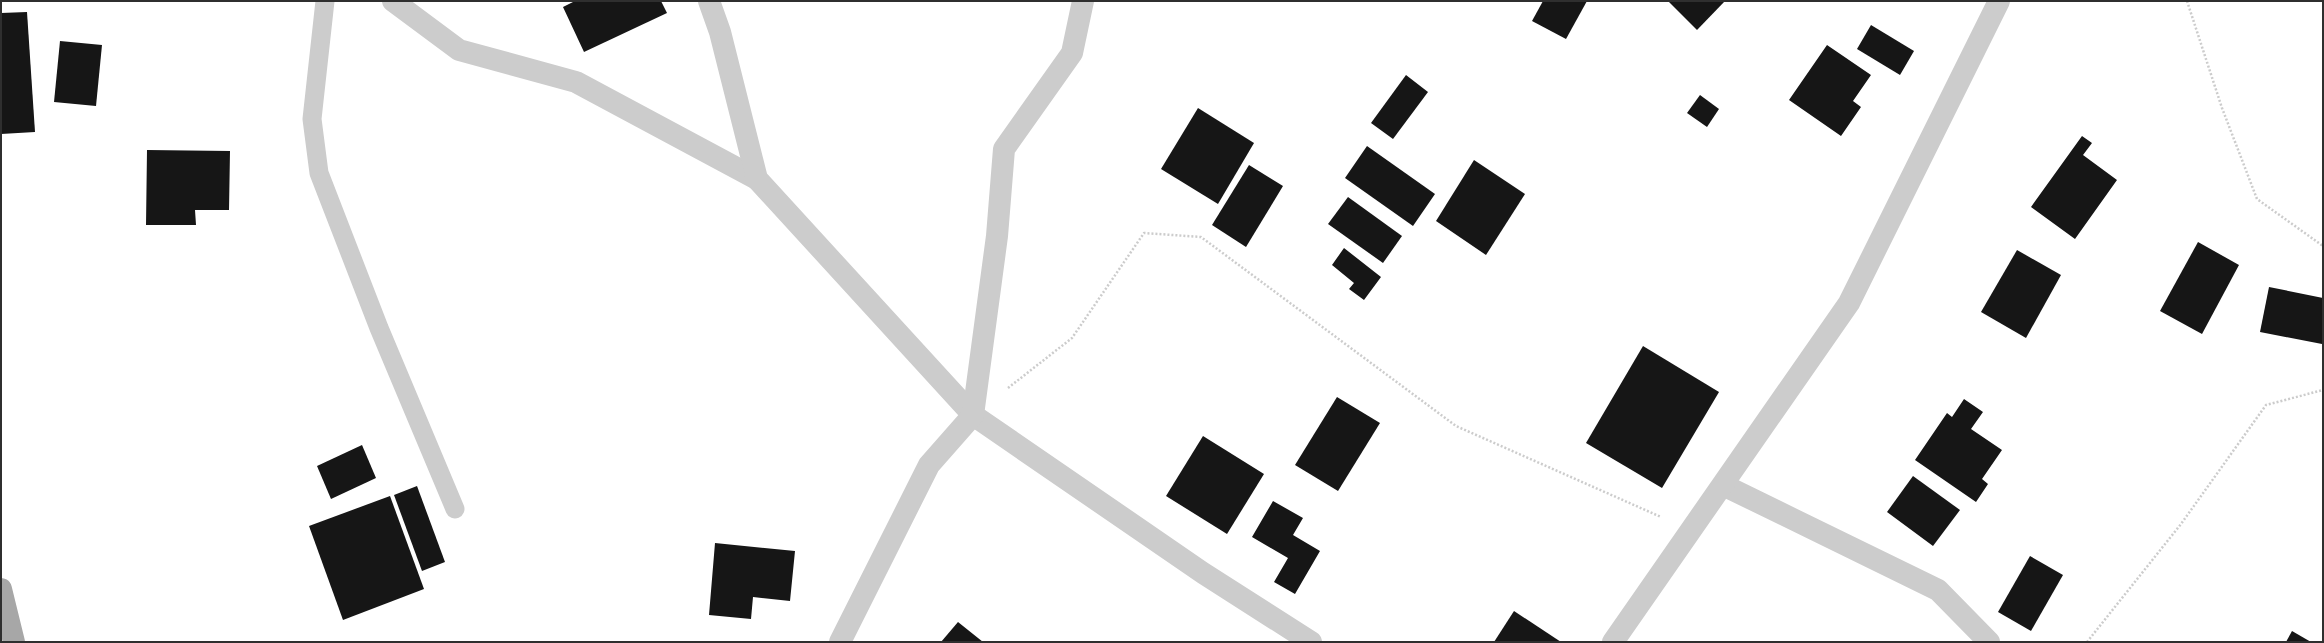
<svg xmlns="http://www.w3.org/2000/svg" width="2324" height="643" viewBox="0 0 2324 643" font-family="Cabin,sans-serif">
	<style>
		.building { fill: #161616 }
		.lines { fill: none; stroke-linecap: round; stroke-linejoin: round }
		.path { stroke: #ccc; stroke-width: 2.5; stroke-dasharray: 2 2; stroke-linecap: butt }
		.lane { stroke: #ccc; stroke-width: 19 }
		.street { stroke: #ccc; stroke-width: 22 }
		.primary { stroke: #a7a7a7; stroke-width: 22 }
	</style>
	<rect width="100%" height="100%" fill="#fff"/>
	<g class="building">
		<path d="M 575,1 L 661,1 L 667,13 L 584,52 L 563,7 Z"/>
		<path d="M 1543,1 L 1587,1 L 1566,39 L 1532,21 Z"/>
		<path d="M 1668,1 L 1725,1 L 1697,30 Z"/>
		<path d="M 27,12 L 35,132 L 1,134 L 1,13 Z"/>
		<path d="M 1871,25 L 1914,51 L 1900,75 L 1857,49 Z"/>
		<path d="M 60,41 L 102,45 L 96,106 L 54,102 Z"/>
		<path d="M 1827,45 L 1871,75 L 1853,101 L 1861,107 L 1841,136 L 1789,100 Z"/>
		<path d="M 1406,75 L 1428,92 L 1393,139 L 1371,123 Z"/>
		<path d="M 1700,95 L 1719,109 L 1707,127 L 1687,113 Z"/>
		<path d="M 1198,108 L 1254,143 L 1218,204 L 1161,169 Z"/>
		<path d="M 2082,136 L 2092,143 L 2083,155 L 2117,180 L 2075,239 L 2031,207 Z"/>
		<path d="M 1367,146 L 1435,194 L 1413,226 L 1345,178 Z"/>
		<path d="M 147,150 L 230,151 L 229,210 L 195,210 L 196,225 L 146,225 Z"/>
		<path d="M 1474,160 L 1525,194 L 1486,255 L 1436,221 Z"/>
		<path d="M 1249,165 L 1283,186 L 1246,247 L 1212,225 Z"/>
		<path d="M 1348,197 L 1402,236 L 1383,263 L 1328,224 Z"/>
		<path d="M 2198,242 L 2239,265 L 2202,334 L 2160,311 Z"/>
		<path d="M 1344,248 L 1381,277 L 1364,300 L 1349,289 L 1354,283 L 1332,265 Z"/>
		<path d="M 2017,250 L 2061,275 L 2026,338 L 1981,312 Z"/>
		<path d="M 2269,287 L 2323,298 L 2322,344 L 2260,332 Z"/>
		<path d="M 1643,346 L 1719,392 L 1662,488 L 1586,443 Z"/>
		<path d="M 1337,397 L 1380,423 L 1338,491 L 1295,465 Z"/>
		<path d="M 1964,399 L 1983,412 L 1971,429 L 2002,450 L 1982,479 L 1988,484 L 1976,502 L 1915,460 L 1947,413 L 1952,417 Z"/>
		<path d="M 1203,436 L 1264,474 L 1227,534 L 1166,496 Z"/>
		<path d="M 362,445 L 376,478 L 331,499 L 317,466 Z"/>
		<path d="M 1913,476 L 1960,510 L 1933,546 L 1887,512 Z"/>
		<path d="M 417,486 L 445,562 L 422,571 L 394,495 Z"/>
		<path d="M 390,496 L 424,589 L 343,620 L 309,526 Z"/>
		<path d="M 1273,501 L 1303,518 L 1293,535 L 1320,551 L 1295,594 L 1274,582 L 1288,558 L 1252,537 Z"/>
		<path d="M 715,543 L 795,551 L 790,601 L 753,597 L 751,619 L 709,615 Z"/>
		<path d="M 2030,556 L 2063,575 L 2031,631 L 1998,612 Z"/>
		<path d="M 1514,611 L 1561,642 L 1494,642 Z"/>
		<path d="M 958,622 L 983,642 L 941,642 Z"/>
		<path d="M 2292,631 L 2311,642 L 2286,642 Z"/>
	</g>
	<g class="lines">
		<g class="path">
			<path d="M 2187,1 L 2222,108 L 2257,199 L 2323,246"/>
			<path d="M 1008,388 L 1072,338 L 1144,233 L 1201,237 L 1456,426 L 1661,517"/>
			<path d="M 2087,642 L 2181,524 L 2266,405 L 2323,390"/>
		</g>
		<path class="lane" d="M 325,1 L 312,119 L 319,173 L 379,328 L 455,509"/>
		<g class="street">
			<path d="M 393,1 L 459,50 L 576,82 L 757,179"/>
			<path d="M 709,1 L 720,32 L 757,179 L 973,415 L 1203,573 L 1311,642"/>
			<path d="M 1723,485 L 1938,590 L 1989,642"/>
			<path d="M 840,642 L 929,465 L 973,415 L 997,236 L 1004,149 L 1072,53 L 1083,1"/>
			<path d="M 1613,642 L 1849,303 L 1999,1"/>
		</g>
		<path class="primary" d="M 1,589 L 14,642"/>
	</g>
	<rect width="2324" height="643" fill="none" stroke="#2f2f2f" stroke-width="4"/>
</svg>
